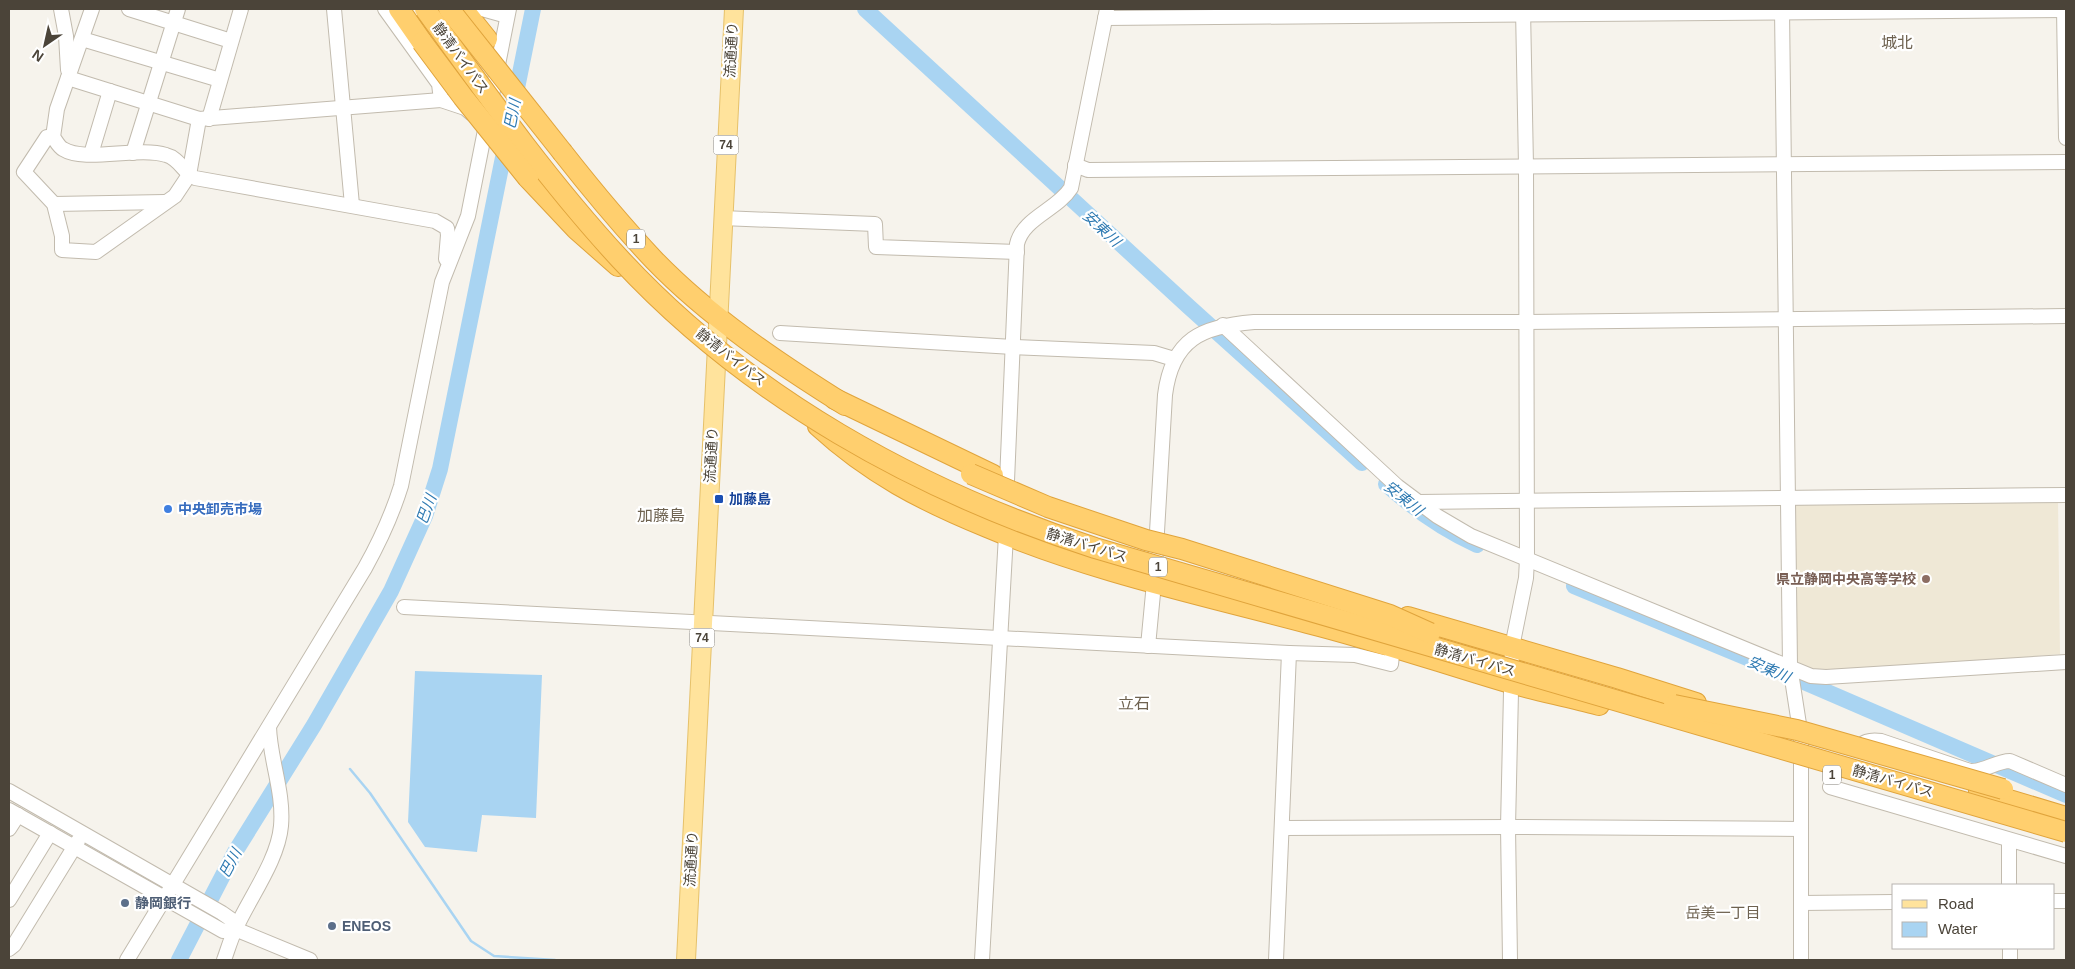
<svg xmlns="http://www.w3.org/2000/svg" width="2075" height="969" viewBox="0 0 2075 969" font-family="Arial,'Noto Sans JP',sans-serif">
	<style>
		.education { fill: #efe8d6 }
		.water { fill: #a9d4f2 }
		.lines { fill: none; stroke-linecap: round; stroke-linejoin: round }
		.stream { stroke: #a9d4f2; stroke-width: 2.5 }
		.river { stroke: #a9d4f2; stroke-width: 16 }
		.minor-casing { stroke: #c2bbae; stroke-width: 16 }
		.major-casing { stroke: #e6c16a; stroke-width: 20 }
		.highway-casing { stroke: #e0a43c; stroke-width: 22 }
		.minor { stroke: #fff; stroke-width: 14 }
		.major { stroke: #ffe39c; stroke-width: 18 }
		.highway { stroke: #ffcf6e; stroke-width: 20 }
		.highway-bridge-casing { stroke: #e0a43c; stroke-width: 22; stroke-linecap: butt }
		.highway-bridge { stroke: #ffcf6e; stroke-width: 20 }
		.transit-dot { fill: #1a4fb4; stroke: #fff; stroke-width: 2 }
		.shop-dot { fill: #3f7fe0; stroke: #fff; stroke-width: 2 }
		.education-dot { fill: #8d6e63; stroke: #fff; stroke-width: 2 }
		.service-dot { fill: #5c6f8a; stroke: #fff; stroke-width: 2 }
		.labels { text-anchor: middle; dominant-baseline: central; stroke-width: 4.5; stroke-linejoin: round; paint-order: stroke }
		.shield { fill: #fff; stroke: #817c74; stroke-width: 1 }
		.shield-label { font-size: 12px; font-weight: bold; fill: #4b4439 }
		.street-label { font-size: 14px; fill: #4b4439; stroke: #fff }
		.transit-label { font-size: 14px; font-weight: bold; fill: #164399; stroke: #fff; text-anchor: start }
		.shop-label { font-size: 14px; font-weight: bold; fill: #366cbe; stroke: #fff; text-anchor: start }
		.education-label { font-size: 14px; font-weight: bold; fill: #785e54; stroke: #fff; text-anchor: end }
		.service-label { font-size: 14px; font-weight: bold; fill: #4e5e75; stroke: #fff; text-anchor: start }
		.water-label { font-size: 15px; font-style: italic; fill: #2e7ab2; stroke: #fff }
		.neighbourhood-label { font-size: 15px; fill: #6e6250; stroke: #fff }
		.quarter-label { font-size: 16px; fill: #6e6250; stroke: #fff }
	</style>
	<rect width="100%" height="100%" fill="#f6f3ec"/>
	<path class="education" d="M 2058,501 L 2060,654 L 1895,669 L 1813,670 L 1802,666 L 1794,657 L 1793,503 Z"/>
	<path class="water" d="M 415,671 L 542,675 L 536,818 L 482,815 L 477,852 L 425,847 L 408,822 Z"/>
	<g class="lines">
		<path class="stream" d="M 350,769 L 370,793 L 471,941 L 494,956 L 555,960"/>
		<g class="river">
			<path d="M 865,9 L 1188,306 L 1362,463"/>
			<path d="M 1386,484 C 1415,510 1442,529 1477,545"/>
			<path d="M 1574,586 L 1774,669 L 2066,795"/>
			<path d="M 179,960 L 235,852 L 314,725 L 391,591 L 425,516 L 440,469 L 533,9"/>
		</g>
		<g class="minor-casing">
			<g id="minor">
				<path d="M 61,9 L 66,36 L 68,70"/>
				<path d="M 92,9 L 57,109 L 53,137 C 56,141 59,147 63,149 C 85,163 138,146 166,155 C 179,158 184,173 195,178 L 435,221 L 447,228 L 448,235 L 446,259"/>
				<path d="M 129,9 L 231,41"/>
				<path d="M 334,9 L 352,205"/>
				<path d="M 385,9 L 439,84 L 441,100 L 465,108 L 472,114"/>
				<path d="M 482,9 L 507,16"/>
				<path d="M 1782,9 L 1790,666 L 1801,737 L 1801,960"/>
				<path d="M 2064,9 L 2066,138"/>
				<path d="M 1105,18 L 2066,10"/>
				<path d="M 82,39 L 220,80"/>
				<path d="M 68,78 L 199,119 L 441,100"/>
				<path d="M 209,119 L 241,9"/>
				<path d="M 53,137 L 47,137 L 24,172 L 54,204 L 62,236 L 62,250 L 96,252 L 175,196 L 189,175 L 199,119"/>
				<path d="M 133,153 L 178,9"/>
				<path d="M 91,154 L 110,91"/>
				<path d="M 1075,165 L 1088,170 L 2066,162"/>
				<path d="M 54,204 L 165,202"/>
				<path d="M 722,218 L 875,224 L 876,247 L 1017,252"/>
				<path d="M 1223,325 L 1397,486 L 1437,516 L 1471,536 L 1811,676 L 1826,677 L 2066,662"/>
				<path d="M 780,333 L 1013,347 L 1154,353 L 1174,359"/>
				<path d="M 1007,481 L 1017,244 C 1023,218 1057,210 1071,188 L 1107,9"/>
				<path d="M 1418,502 L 2066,495"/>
				<path d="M 404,607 L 1289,653 L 1355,655 L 1391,664 L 1393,647"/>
				<path d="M 1148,646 L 1154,583 L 1165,395 C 1172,339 1202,326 1254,322 L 1526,322 L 2066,316"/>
				<path d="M 1855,749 C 1864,742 1869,739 1881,741 L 1970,771 C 1984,772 1996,761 2010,761 L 2066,785"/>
				<path d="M 1830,787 L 2066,856"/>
				<path d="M 9,791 L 222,913 L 232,920 L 235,929"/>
				<path d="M 9,810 L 223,931 L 235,929"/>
				<path d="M 1282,828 L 1508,827 L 1801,829"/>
				<path d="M 9,829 L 18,815"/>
				<path d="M 2009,840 L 2009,885"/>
				<path d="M 9,900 L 50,833"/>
				<path d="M 2054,901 L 2066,901"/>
				<path d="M 1801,903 L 1894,902"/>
				<path d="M 235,929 L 310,960"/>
				<path d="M 2010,948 L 2010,960"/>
				<path d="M 9,949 L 14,945 L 78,841"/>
				<path d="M 127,960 L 365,568 C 380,541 392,515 401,486 L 442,282 L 468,216 L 509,9"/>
				<path d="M 224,960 C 228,949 231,938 236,928 C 250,897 278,860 281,826 C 284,792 270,760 269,727"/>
				<path d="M 982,960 L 1006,535"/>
				<path d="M 1276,960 L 1289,653"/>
				<path d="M 1510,960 L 1508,827 L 1512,647 L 1526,578 L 1527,559 L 1526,166 L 1523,9"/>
			</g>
		</g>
		<g class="major-casing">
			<path id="major" d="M 686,960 L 734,9"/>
		</g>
		<g class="highway-casing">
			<g id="highway">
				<path d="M 399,9 L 422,42"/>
				<path d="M 463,9 L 487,39"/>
				<path d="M 563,153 C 592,190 622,226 654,260 C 709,317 778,363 845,405"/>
				<path d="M 528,178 L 576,229 L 618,266"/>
				<path d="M 835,399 L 993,475"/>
				<path d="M 818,426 C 869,473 923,501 987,527 C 1091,571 1199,594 1308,623 C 1376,640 1442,663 1510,683 C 1539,691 1570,697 1599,705"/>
				<path d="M 1408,617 L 1617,678 L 1696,703"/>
				<path d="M 1979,791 L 2066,817"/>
			</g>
		</g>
		<use href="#minor" class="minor"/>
		<use href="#major" class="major"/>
		<use href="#highway" class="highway"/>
		<g class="highway-bridge-casing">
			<g id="highway-bridge">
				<path d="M 425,9 C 487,95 548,181 620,259 C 748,397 918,491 1095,548 L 2066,832"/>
				<path d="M 449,9 L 563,153"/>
				<path d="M 422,42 L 463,97 L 528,178"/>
				<path d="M 971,474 L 1048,507 L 1146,540 L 1182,549 L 1390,615 L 1430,633"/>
				<path d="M 1674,705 L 1797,730 L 2003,789"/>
			</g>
		</g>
		<use href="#highway-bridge" class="highway-bridge"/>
	</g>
	<rect class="transit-dot" x="714" y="494" width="10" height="10" rx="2.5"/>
	<circle class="shop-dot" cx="168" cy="509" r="5"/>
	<circle class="education-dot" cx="1926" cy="579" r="5"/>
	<g class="service-dot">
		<circle cx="125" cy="903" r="5"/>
		<circle cx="332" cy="926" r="5"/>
	</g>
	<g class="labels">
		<g class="shield">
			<rect x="713.5" y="135.5" width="25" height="19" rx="4"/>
			<rect x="627" y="229.5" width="18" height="19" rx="4"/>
			<rect x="1149" y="557.5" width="18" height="19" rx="4"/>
			<rect x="689.5" y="628.5" width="25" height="19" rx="4"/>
			<rect x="1823" y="765.5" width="18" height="19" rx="4"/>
		</g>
		<g class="shield-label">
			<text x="726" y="145">74</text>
			<text x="636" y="239">1</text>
			<text x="1158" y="567">1</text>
			<text x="702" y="638">74</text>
			<text x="1832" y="775">1</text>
		</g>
		<g class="street-label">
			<text transform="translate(731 50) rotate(-87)">流通通り</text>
			<text transform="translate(461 58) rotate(54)">静清バイパス</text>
			<text transform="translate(731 357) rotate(38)">静清バイパス</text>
			<text transform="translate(711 455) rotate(-87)">流通通り</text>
			<text transform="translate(1087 545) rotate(17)">静清バイパス</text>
			<text transform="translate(1475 660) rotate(16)">静清バイパス</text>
			<text transform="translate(1893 781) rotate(16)">静清バイパス</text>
			<text transform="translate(691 859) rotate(-87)">流通通り</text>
		</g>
		<g class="transit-label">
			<text x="729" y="499">加藤島</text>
		</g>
		<g class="shop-label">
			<text x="178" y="509">中央卸売市場</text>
		</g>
		<g class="education-label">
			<text x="1916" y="579">県立静岡中央高等学校</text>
		</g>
		<g class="service-label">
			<text x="135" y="903">静岡銀行</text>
			<text x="342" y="926">ENEOS</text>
		</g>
		<g class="water-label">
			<text transform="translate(512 114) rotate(-79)">巴川</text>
			<text transform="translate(1102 228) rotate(43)">安東川</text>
			<text transform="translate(1404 498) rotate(39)">安東川</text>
			<text transform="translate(426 509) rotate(-70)">巴川</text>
			<text transform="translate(1769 669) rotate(23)">安東川</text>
			<text transform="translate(230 863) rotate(-62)">巴川</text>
		</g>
		<g class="neighbourhood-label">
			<text x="1723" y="912">岳美一丁目</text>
		</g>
		<g class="quarter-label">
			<text x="1897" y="42">城北</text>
			<text x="661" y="515">加藤島</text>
			<text x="1134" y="703">立石</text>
		</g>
	</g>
	<rect width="2075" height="969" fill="none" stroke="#4b4439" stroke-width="20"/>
	<rect x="1892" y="884" width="162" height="65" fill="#ffffff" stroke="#b7b4b0"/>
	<rect x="1902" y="900" width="25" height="8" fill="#ffe39c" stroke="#b7b4b0"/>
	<text x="1938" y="909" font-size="15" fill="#4b4439">Road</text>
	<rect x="1902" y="922" width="25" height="15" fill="#a9d4f2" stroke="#b7b4b0"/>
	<text x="1938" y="934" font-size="15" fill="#4b4439">Water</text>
	<g transform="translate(45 45) rotate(214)" stroke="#ffffff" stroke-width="4" paint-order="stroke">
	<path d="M0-4L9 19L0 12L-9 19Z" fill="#4b4439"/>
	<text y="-8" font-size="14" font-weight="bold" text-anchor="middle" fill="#4b4439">N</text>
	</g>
</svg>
